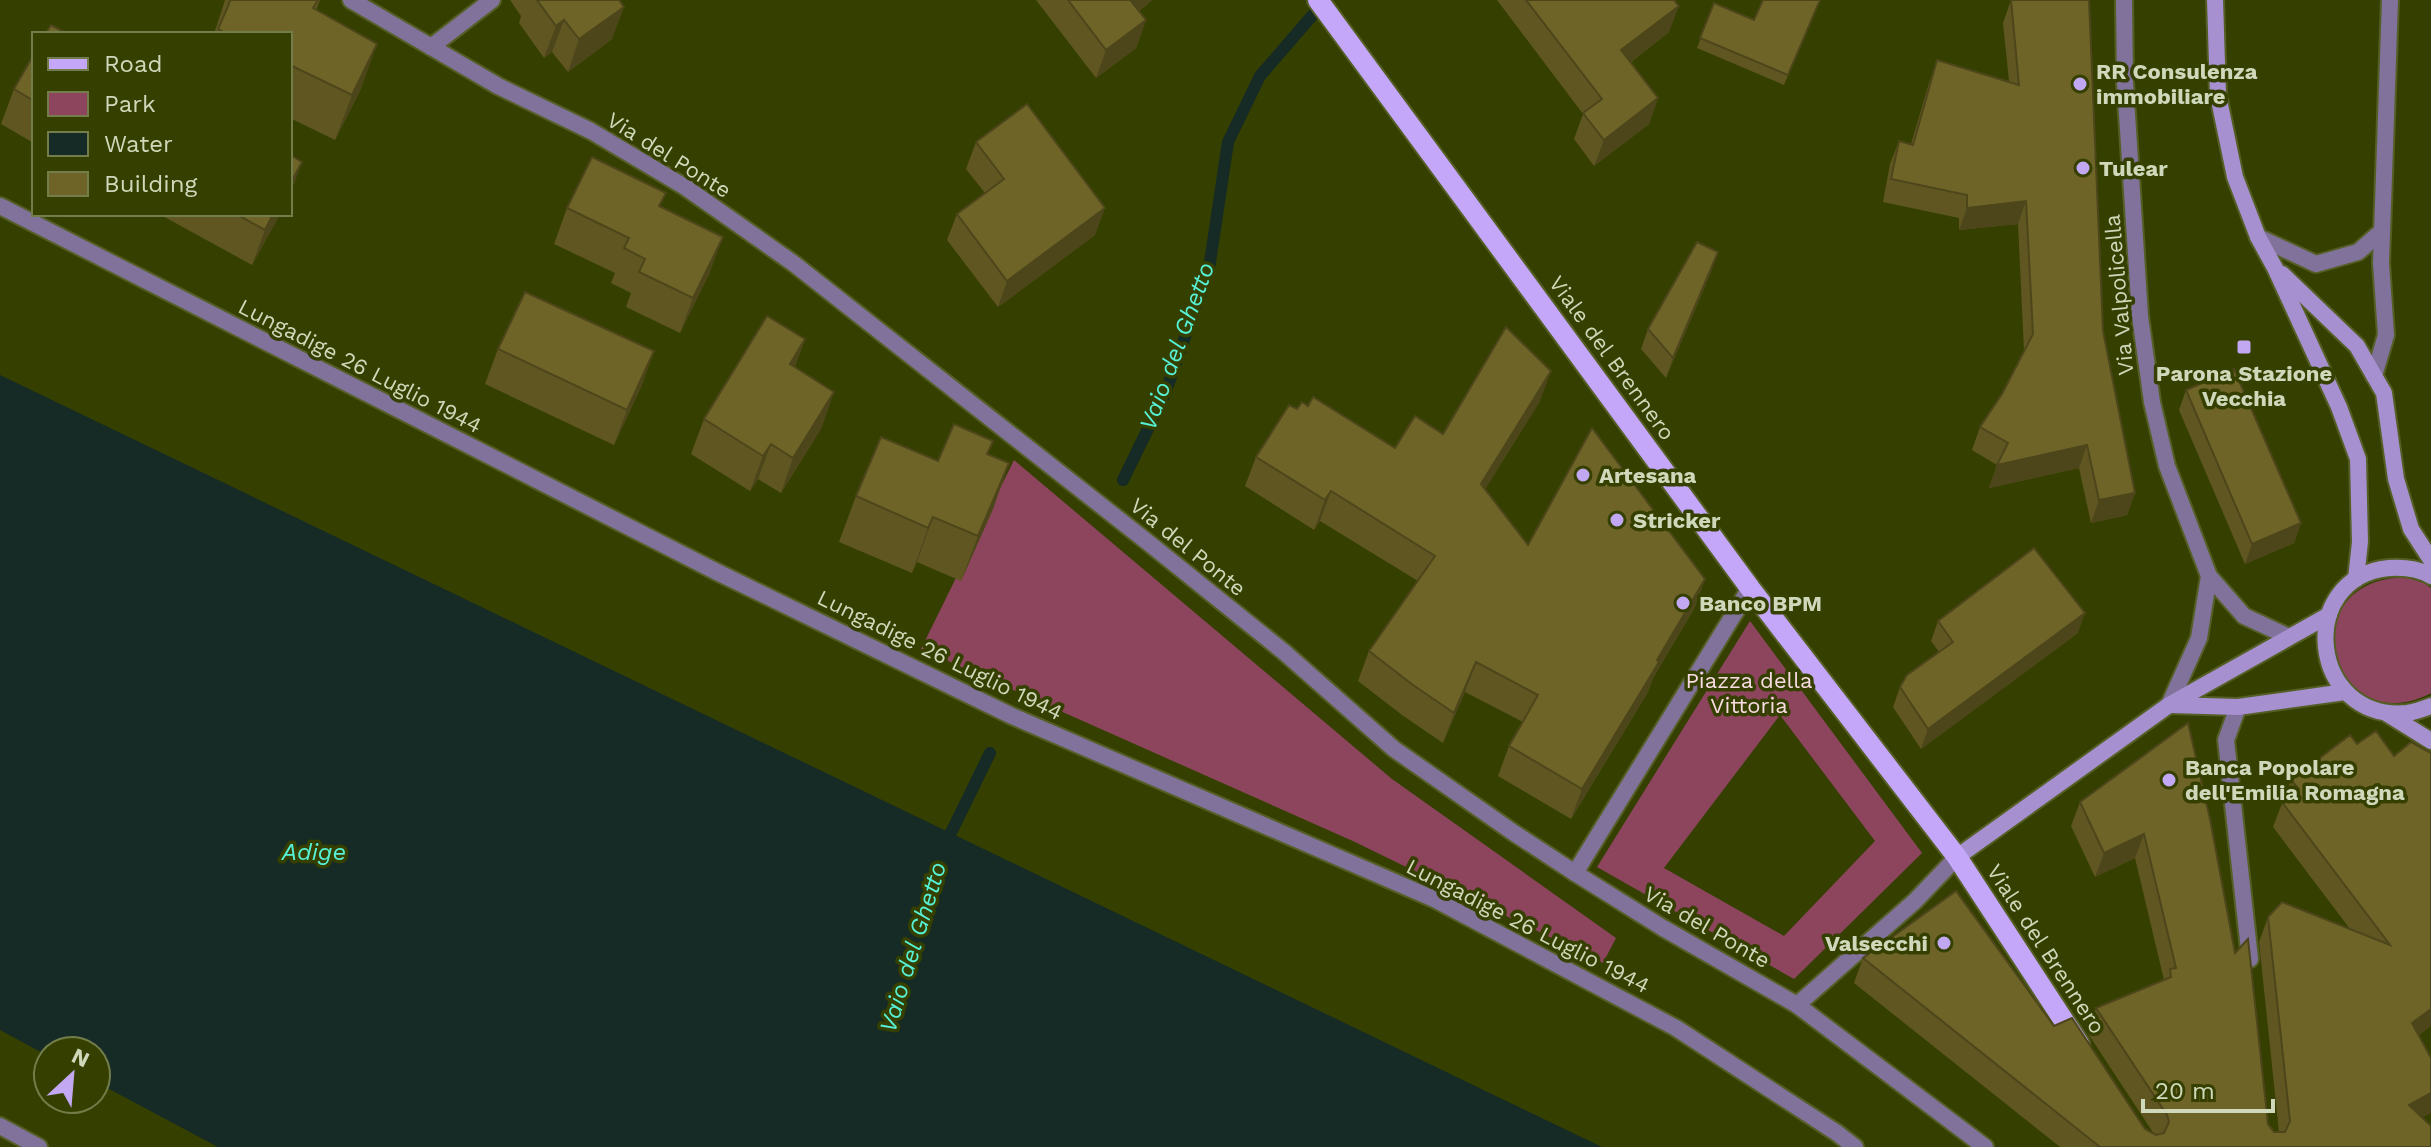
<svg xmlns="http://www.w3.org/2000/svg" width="2431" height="1147" viewBox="0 0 2431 1147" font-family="'Work Sans',sans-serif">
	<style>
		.green { fill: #8c455d; fill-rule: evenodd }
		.water { fill: #162a26 }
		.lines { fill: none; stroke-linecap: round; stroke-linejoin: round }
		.stream { stroke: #162a26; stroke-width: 12 }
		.lane-casing { stroke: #545e25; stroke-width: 20 }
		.street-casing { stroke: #545e25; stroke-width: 20 }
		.secondary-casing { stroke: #545e25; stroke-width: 20 }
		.primary-casing { stroke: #545e25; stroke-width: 24 }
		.lane { stroke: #80729a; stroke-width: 16 }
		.street { stroke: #80729a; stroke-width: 16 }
		.secondary { stroke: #a690cf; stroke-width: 16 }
		.primary { stroke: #c4a7f8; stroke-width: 20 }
		.wall { fill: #5f5622 }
		.shaded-wall { fill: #4d461b }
		.building { fill: #6e6427; stroke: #4d461b; stroke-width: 2 }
		.poi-dot { fill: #c2a8f2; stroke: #354000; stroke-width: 3 }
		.labels { text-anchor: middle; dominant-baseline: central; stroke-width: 7; stroke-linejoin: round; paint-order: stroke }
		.poi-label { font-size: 22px; font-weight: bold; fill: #cfd8ba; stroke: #354000; text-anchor: start }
		.street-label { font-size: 22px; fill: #cfd8ba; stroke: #354000 }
		.park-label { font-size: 22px; fill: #f8dbe3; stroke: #354000 }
		.water-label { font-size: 24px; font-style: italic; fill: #56f0d7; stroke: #354000 }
	</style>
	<rect width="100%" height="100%" fill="#354000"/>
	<g class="green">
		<path d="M 1014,460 L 1392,779 L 1616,938 L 1603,963 L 1355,842 L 921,649 Z"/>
		<path d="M 2405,577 L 2424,583 L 2431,588 L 2431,693 C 2333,745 2285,581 2405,577 Z"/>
		<path d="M 1750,621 L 1922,853 L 1794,979 L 1597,867 ZM 1780,715 L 1875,841 L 1784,936 L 1664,868 Z"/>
	</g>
	<path class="water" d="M 0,375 L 1602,1147 L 218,1147 L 96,1082 L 96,1051 L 48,1051 L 48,1056 L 0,1030 Z"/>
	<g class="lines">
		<g class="stream">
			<path d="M 1123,480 L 1165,394 L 1209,269 L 1228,142 L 1260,76 L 1324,2"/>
			<path d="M 944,847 L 990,753"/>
		</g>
		<g class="lane-casing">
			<g id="lane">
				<path d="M 2258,237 L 2316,264 L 2358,252 L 2382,231"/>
				<path d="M 2374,376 L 2386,335 L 2381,263 L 2390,0"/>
			</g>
		</g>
		<g class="street-casing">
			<g id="street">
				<path d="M 351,0 L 498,86 L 591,131 L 685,187 L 793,263 L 1150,544 L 1284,652 L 1394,749 L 1514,833 L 1575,873 L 1663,928 L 1797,1005 L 1985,1147"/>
				<path d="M 2124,0 L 2125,83 L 2140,316 L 2152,402 L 2167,466 L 2209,576 L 2244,616 L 2289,637"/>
				<path d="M 431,47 L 492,0"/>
				<path d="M 0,206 L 717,572 L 1012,716 L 1434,899 L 1676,1028 L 1837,1133 L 1855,1147"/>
				<path d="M 2169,705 L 2199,638 L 2209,576"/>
				<path d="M 2238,707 L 2226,740 L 2250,959"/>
				<path d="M 1575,873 L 1750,588"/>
				<path d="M 1797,1005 L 1915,901 L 1957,857"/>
				<path d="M 0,1126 L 39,1147"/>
			</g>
		</g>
		<g class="secondary-casing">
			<g id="secondary">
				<path d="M 2215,0 L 2218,95 L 2235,177 L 2258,237 L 2275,268 L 2339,407 L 2358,459 L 2360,542 L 2356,579"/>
				<path d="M 2282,274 L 2357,346 L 2384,393 L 2396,479 L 2411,529 L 2431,560"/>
				<path d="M 2431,576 C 2418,568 2403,567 2389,568 C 2295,577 2309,722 2407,713 C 2415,712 2423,709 2431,706"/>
				<path d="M 2170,705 L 2238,707 L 2345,692"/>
				<path d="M 2386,713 L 2431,741"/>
				<path d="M 1957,857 L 2169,705 L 2329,615"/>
			</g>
		</g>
		<g class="primary-casing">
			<path id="primary" d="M 1318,0 L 1750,588 L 1957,857 L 2079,1044"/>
		</g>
		<use href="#lane" class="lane"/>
		<use href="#street" class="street"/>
		<use href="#secondary" class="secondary"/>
		<use href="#primary" class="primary"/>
	</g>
	<g class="wall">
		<path d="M 225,0 L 320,0 L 316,10 L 361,89 L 335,140 L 290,118 L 290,34 L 214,34 Z"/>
		<path d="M 510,0 L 619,0 L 612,39 L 568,72 L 552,52 L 544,58 L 519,23 L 521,16 Z"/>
		<path d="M 1036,0 L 1152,0 L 1139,11 L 1146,20 L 1136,48 L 1096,78 Z"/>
		<path d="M 1497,0 L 1674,0 L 1669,32 L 1631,62 L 1658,98 L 1649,124 L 1594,166 L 1574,139 L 1583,114 Z"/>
		<path d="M 1820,0 L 1784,85 L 1697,48 L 1714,3 L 1754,20 Z"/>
		<path d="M 2011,0 L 2103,331 L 2135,493 L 2127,515 L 2091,523 L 2079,468 L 1989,488 L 1997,465 L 1972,450 L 1980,427 L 2002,394 L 2024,351 L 2018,224 L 1959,230 L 1959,218 L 1883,202 L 1890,164 L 1899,141 L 1911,144 L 1929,83 L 1937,60 L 2009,81 L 2003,23 Z"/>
		<path d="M 34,54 L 34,138 L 32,142 L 1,124 L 14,89 Z"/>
		<path d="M 976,142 L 1095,235 L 998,307 L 947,240 L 957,214 L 985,193 L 966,169 Z"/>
		<path d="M 661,207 L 710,272 L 680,333 L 626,307 L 631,293 L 611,283 L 615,273 L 554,244 L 567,208 Z"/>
		<path d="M 159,214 L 280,214 L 252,265 Z"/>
		<path d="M 1711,272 L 1666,378 L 1641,349 L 1648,329 Z"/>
		<path d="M 805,339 L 795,366 L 822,427 L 781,493 L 758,479 L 750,491 L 691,454 L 704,419 Z"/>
		<path d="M 498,349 L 654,351 L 641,387 L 614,445 L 485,384 Z"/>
		<path d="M 2186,390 L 2301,523 L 2294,543 L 2245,564 L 2179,410 Z"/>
		<path d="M 1540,401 L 1485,489 L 1528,545 L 1705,579 L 1694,609 L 1653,678 L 1648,692 L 1571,819 L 1498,776 L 1509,746 L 1523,722 L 1465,692 L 1443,743 L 1402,715 L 1358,681 L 1369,651 L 1418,581 L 1320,521 L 1314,530 L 1245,486 L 1256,457 L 1297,409 L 1308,406 L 1395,448 L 1443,434 Z"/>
		<path d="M 993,441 L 988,455 L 1009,463 L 993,509 L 961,581 L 917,562 L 912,573 L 839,542 L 856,496 L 938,461 Z"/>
		<path d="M 1938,621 L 2078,633 L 1921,749 L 1893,707 L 1900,687 L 1939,652 L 1931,641 Z"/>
		<path d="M 2188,723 L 2268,1124 L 2274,1132 L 2279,1132 L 2259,942 L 2268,917 L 2350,929 L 2273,827 L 2291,780 L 2350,735 L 2419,1036 L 2422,1118 L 2431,1147 L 2060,1147 L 1854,983 L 1863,958 L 2054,1026 L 2145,1129 L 2154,1134 L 2087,1032 L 2096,1008 L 2164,980 L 2135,858 L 2095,877 L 2071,826 L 2080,802 Z"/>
	</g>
	<g class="shaded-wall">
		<path d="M 1128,0 L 1152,0 L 1118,26 Z"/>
		<path d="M 1679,6 L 1669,32 L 1612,76 L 1621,50 Z"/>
		<path d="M 624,7 L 612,39 L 568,72 L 579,39 Z"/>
		<path d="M 564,20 L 552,52 L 544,58 L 556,26 Z"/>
		<path d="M 1146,20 L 1136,48 L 1096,78 L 1106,50 Z"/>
		<path d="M 377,44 L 361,89 L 335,140 L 352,95 Z"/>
		<path d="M 1658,98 L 1649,124 L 1594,166 L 1604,140 Z"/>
		<path d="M 302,162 L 290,195 L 290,184 Z"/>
		<path d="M 2026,201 L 2018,224 L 1959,230 L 1967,208 Z"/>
		<path d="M 1105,208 L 1095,235 L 998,307 L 1007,281 Z"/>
		<path d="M 273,214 L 280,214 L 252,265 L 265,230 Z"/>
		<path d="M 723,237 L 710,272 L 680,333 L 693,298 Z"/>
		<path d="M 1718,252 L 1711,272 L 1666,378 L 1673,358 Z"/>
		<path d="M 805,339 L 792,375 L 790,364 Z"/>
		<path d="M 654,351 L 641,387 L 614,445 L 627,410 Z"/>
		<path d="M 1551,371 L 1540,401 L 1470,514 L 1481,484 Z"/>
		<path d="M 834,392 L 822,427 L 781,493 L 793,458 Z"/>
		<path d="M 771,444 L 758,479 L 750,491 L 763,456 Z"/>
		<path d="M 2087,445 L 2079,468 L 1989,488 L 1997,465 Z"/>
		<path d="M 1009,463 L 993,509 L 961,581 L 978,536 Z"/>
		<path d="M 1331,491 L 1320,521 L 1314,530 L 1325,500 Z"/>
		<path d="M 2135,493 L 2127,515 L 2091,523 L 2099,500 Z"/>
		<path d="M 933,517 L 917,562 L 912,573 L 928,528 Z"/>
		<path d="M 2301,523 L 2294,543 L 2245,564 L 2252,544 Z"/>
		<path d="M 1705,579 L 1694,609 L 1653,678 L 1648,692 L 1571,819 L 1582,789 Z"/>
		<path d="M 2085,613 L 2078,633 L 1921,749 L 1928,729 Z"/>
		<path d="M 1476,662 L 1465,692 L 1443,743 L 1454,713 Z"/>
		<path d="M 2144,834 L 2135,858 L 2095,877 L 2104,853 Z"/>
		<path d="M 2431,1009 L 2431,1026 L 2403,1048 L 2412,1023 Z"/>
		<path d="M 2431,1093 L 2431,1113 L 2400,1130 L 2409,1105 Z"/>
	</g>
	<g class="building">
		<path d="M 230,0 L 318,0 L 313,8 L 377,44 L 352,95 L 290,65 L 290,34 L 227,34 L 218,29 L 229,4 Z"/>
		<path d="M 537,0 L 619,0 L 624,7 L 579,39 L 564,20 L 556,26 Z"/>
		<path d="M 1068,0 L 1130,0 L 1146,20 L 1106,50 Z"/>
		<path d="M 1526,0 L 1674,0 L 1679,6 L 1621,50 L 1658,98 L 1604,140 L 1583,113 L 1602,99 Z"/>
		<path d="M 1763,0 L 1820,0 L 1788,75 L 1700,38 L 1714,3 L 1754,20 Z"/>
		<path d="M 2011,0 L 2089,0 L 2103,331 L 2135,493 L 2099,500 L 2087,445 L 1997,465 L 2008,443 L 1980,427 L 2002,394 L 2033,334 L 2026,201 L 1967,208 L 1967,195 L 1891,179 L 1899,141 L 1913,145 L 1937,60 L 2019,85 Z"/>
		<path d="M 51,25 L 68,34 L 45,34 Z"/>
		<path d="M 34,54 L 34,101 L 14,89 Z"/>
		<path d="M 1027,104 L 1105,208 L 1007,281 L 957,214 L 1004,179 L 976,142 Z"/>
		<path d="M 290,155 L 302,162 L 290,184 Z"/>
		<path d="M 592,157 L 666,193 L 659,206 L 723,237 L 693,298 L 639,272 L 645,259 L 624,248 L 629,238 L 567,208 Z"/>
		<path d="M 236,214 L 273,214 L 265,230 Z"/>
		<path d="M 1697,242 L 1718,252 L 1673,358 L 1648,329 Z"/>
		<path d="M 525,292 L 654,351 L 627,410 L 498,349 Z"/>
		<path d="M 767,316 L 805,339 L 790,364 L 834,392 L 793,458 L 771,444 L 763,456 L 704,419 Z"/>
		<path d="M 1506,327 L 1551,371 L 1481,484 L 1528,545 L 1592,428 L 1705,579 L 1657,660 L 1659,662 L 1582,789 L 1509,746 L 1538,695 L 1476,662 L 1454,713 L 1413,685 L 1369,651 L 1435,556 L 1331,491 L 1325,500 L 1256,457 L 1289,405 L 1297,409 L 1302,402 L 1308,406 L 1313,397 L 1395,448 L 1415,416 L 1443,434 Z"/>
		<path d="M 2234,369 L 2301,523 L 2252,544 L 2186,390 Z"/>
		<path d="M 954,424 L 993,441 L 987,454 L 1009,463 L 978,536 L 933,517 L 928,528 L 856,496 L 881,437 L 938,461 Z"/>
		<path d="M 2034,548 L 2085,613 L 1928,729 L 1900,687 L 1907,675 L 1953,642 L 1938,621 Z"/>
		<path d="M 2188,723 L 2210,819 L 2235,953 L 2248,939 L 2268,1124 L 2274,1132 L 2285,1132 L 2290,1121 L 2268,917 L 2282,902 L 2390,945 L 2282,802 L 2299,789 L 2291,780 L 2350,735 L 2357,744 L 2376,731 L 2394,756 L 2411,742 L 2431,753 L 2431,1009 L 2412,1023 L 2431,1058 L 2431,1093 L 2409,1105 L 2431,1126 L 2431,1147 L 2100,1147 L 1863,958 L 1956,891 L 2054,1026 L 2072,1018 L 2145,1129 L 2156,1135 L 2164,1133 L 2169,1122 L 2167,1115 L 2096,1008 L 2171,977 L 2170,969 L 2176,968 L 2144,834 L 2104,853 L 2080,802 Z"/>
	</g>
	<g class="poi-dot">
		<circle cx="2080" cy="84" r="8"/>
		<circle cx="2083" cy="168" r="8"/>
		<rect x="2236" y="339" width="16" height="16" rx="4"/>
		<circle cx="1583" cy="475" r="8"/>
		<circle cx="1617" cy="520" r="8"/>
		<circle cx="1683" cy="603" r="8"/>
		<circle cx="2169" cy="780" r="8"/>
		<circle cx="1944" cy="943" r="8"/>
	</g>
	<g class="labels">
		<g class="poi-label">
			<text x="2096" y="71">RR Consulenza<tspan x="2096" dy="25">immobiliare</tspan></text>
			<text x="2099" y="168">Tulear</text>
			<text x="2244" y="373" text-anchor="middle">Parona Stazione<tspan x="2244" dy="25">Vecchia</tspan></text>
			<text x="1599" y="475">Artesana</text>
			<text x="1633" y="520">Stricker</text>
			<text x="1699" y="603">Banco BPM</text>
			<text x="2185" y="767">Banca Popolare<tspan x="2185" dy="25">dell'Emilia Romagna</tspan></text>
			<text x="1928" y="943" text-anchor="end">Valsecchi</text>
		</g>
		<g class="street-label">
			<text transform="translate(669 155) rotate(32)">Via del Ponte</text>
			<text transform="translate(2119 295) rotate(-95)">Via Valpolicella</text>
			<text transform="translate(1612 358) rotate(54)">Viale del Brennero</text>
			<text transform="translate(360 366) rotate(27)">Lungadige 26 Luglio 1944</text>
			<text transform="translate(1188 547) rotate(39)">Via del Ponte</text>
			<text transform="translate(940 655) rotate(26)">Lungadige 26 Luglio 1944</text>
			<text transform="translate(1528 926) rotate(27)">Lungadige 26 Luglio 1944</text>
			<text transform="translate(1707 927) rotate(30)">Via del Ponte</text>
			<text transform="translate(2046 949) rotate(57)">Viale del Brennero</text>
		</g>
		<g class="park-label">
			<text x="1749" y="680">Piazza della<tspan x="1749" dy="25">Vittoria</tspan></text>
		</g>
		<g class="water-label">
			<text transform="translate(1177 346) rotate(-70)">Vaio del Ghetto</text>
			<text x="314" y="852">Adige</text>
			<text transform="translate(913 947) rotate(-73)">Vaio del Ghetto</text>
		</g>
	</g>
	<rect x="32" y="32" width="260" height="184" fill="#354000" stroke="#737d4a" stroke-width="2"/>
	<rect x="48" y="58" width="40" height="12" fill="#c4a7f8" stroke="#737d4a" stroke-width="2"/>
	<text x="104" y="72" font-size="24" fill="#cfd8ba">Road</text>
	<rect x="48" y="92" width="40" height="24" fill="#8c455d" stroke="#737d4a" stroke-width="2"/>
	<text x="104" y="112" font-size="24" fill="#cfd8ba">Park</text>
	<rect x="48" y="132" width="40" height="24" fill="#162a26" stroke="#737d4a" stroke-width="2"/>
	<text x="104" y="152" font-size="24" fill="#cfd8ba">Water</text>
	<rect x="48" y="172" width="40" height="24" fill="#6e6427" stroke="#737d4a" stroke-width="2"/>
	<text x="104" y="192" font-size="24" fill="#cfd8ba">Building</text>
	<g transform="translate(72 1075) rotate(26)"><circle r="38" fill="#354000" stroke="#737d4a" stroke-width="2"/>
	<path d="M0-6L14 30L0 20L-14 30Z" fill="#c2a8f2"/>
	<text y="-12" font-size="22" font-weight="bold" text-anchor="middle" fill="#cfd8ba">N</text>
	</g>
	<path d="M2143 1099v12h130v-12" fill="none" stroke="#cfd8ba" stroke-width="4"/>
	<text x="2155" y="1099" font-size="24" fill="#cfd8ba" stroke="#354000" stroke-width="6" paint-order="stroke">20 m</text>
</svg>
